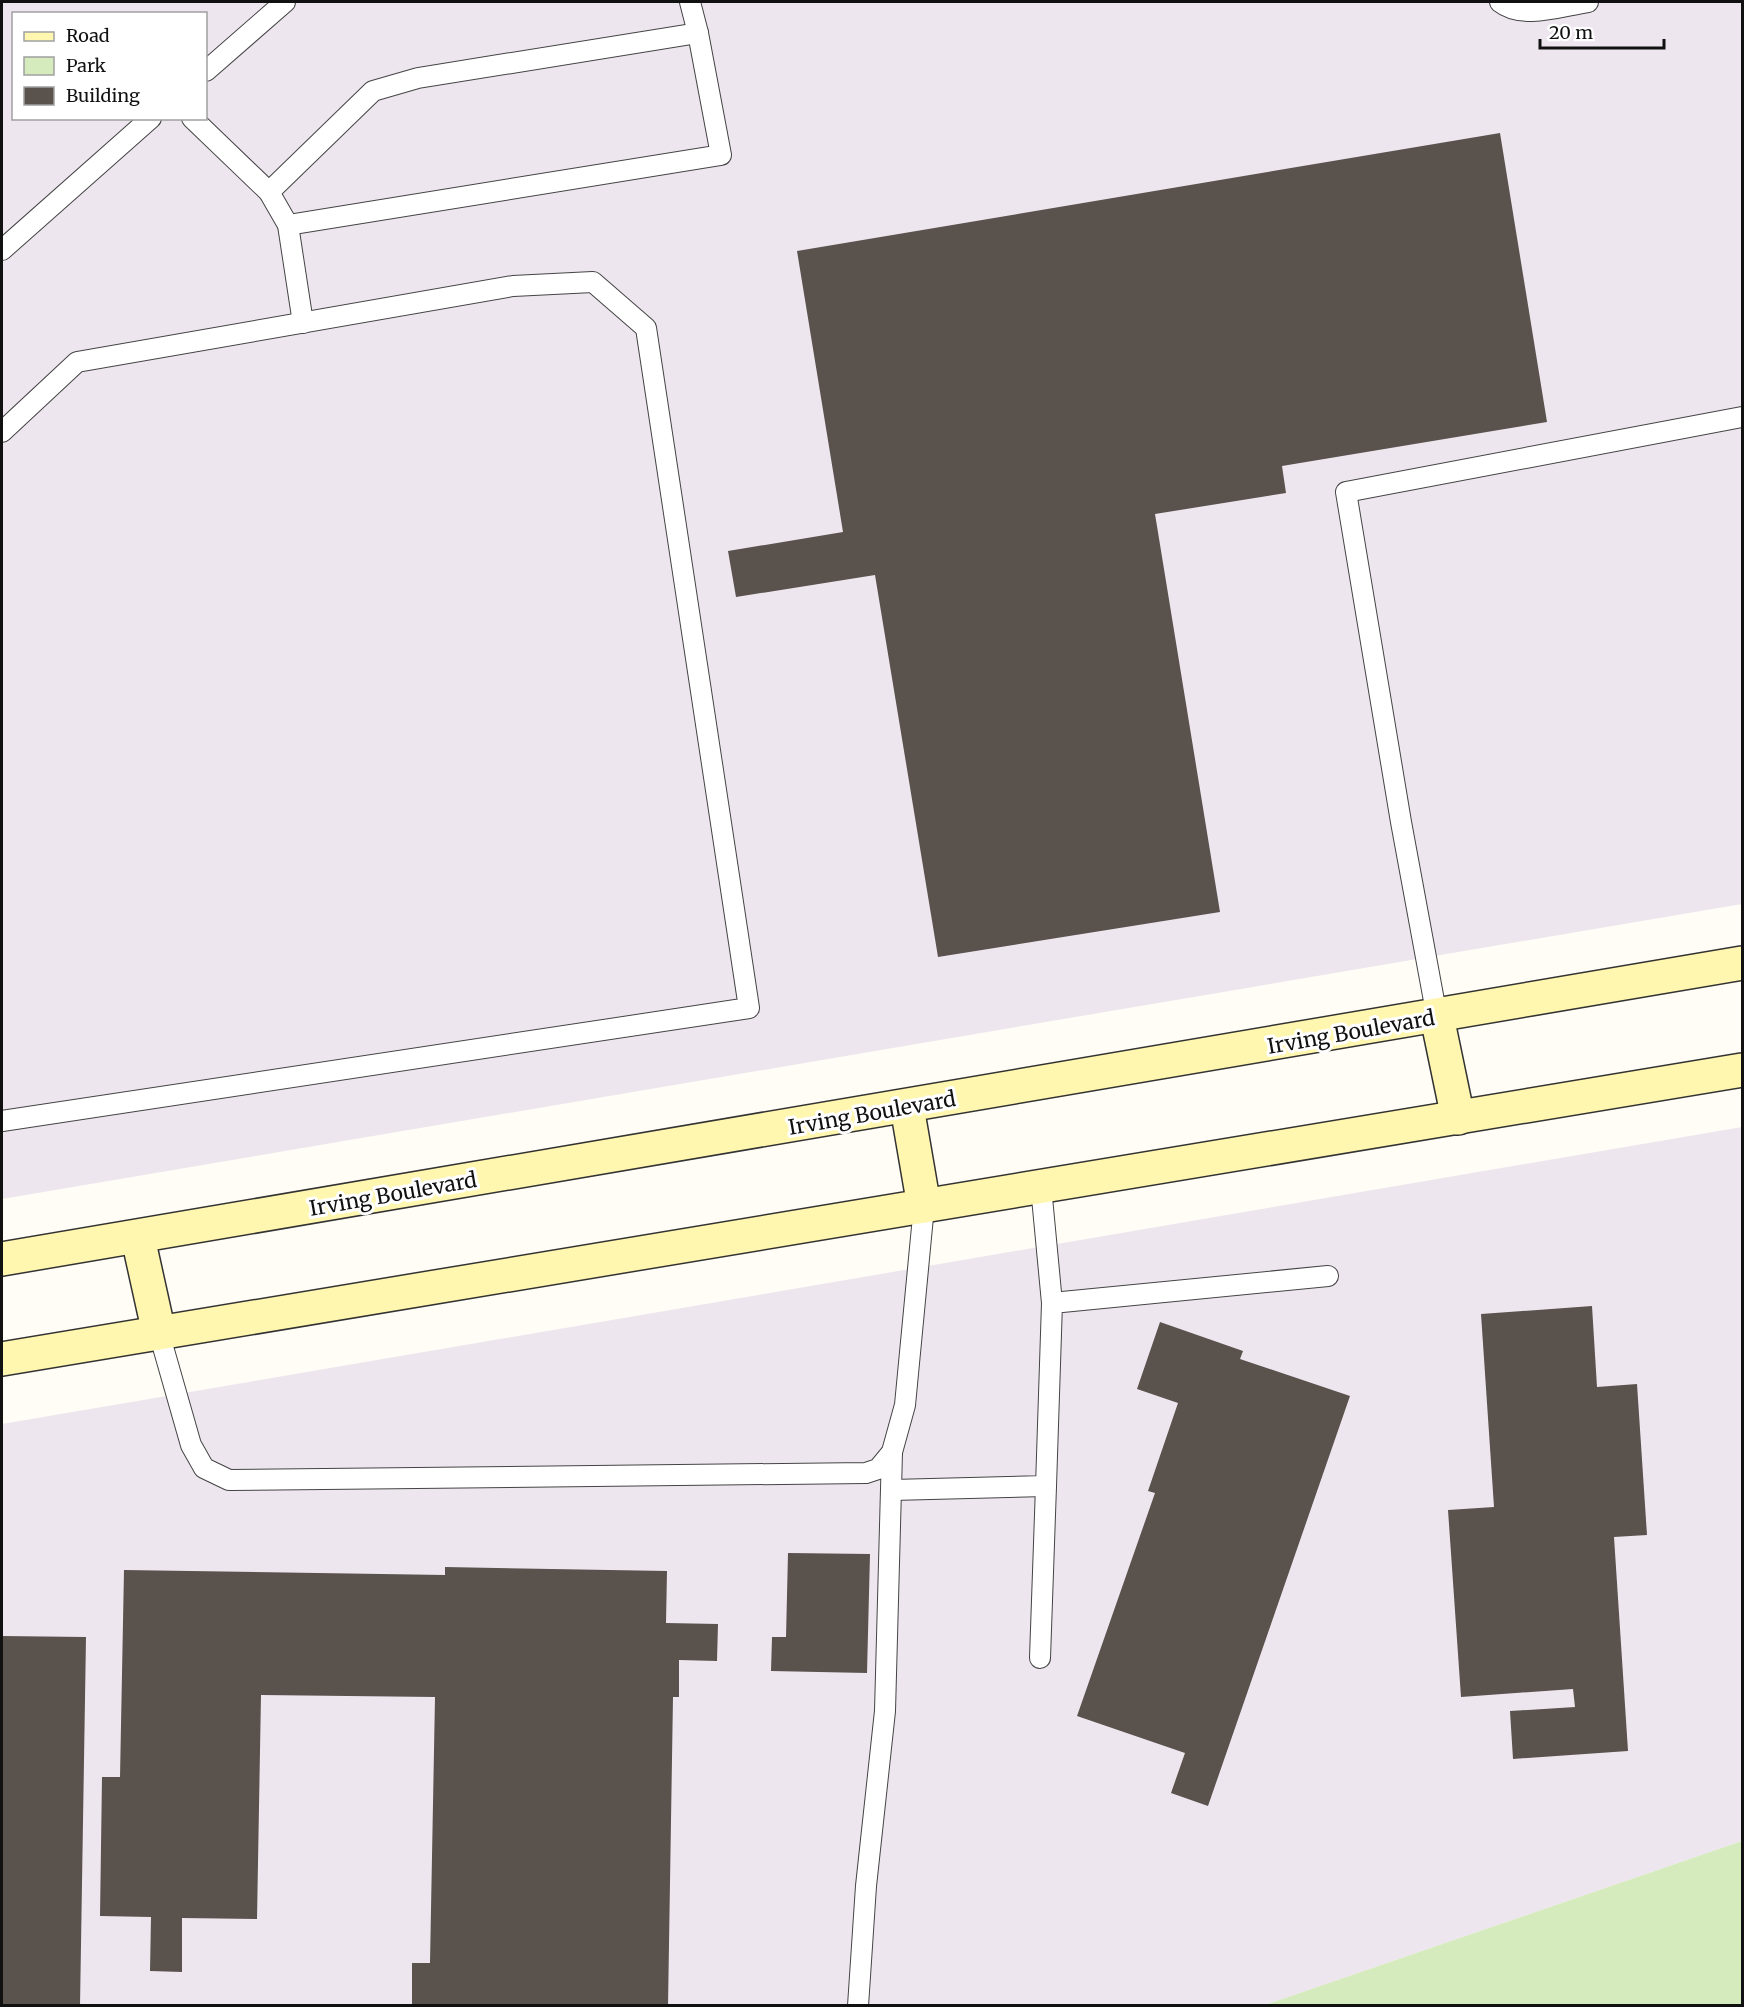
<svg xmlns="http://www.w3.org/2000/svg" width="1744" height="2007" viewBox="0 0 1744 2007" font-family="Merriweather,serif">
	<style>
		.industrial { fill: #eee6ef; fill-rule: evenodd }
		.green { fill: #d5ebbd }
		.building { fill: #5a524d }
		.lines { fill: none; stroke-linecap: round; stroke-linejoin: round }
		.service-casing { stroke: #444; stroke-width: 22 }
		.secondary-casing { stroke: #333; stroke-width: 36 }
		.service { stroke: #fff; stroke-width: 20 }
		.secondary { stroke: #fff6b0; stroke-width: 33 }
		.labels { text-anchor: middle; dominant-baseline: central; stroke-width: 6; stroke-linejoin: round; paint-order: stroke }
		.street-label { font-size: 21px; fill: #111; stroke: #fff }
	</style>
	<rect width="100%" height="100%" fill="#fffdf5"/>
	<g class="industrial">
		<path d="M 2,2 L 1742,2 L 1742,904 L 2,1199 ZM 14,14 L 206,14 L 206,118 L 14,118 Z"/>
		<path d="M 1742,1127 L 1742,1841 L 1265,2005 L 2,2005 L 2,1424 Z"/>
	</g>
	<path class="green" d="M 1742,1841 L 1742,2005 L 1265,2005 Z"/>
	<g class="building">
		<path d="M 1500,133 L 1547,422 L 1282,466 L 1286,493 L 1155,514 L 1220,912 L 938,957 L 875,575 L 736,597 L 728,551 L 843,532 L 797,251 Z"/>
		<path d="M 1592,1306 L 1597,1387 L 1637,1384 L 1647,1535 L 1614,1537 L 1628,1751 L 1513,1759 L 1510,1711 L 1575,1707 L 1573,1689 L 1461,1697 L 1448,1510 L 1494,1507 L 1481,1314 Z"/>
		<path d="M 1160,1322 L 1243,1351 L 1240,1359 L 1350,1396 L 1208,1806 L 1171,1793 L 1185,1753 L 1077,1716 L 1155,1493 L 1148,1491 L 1178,1403 L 1137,1389 Z"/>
		<path d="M 788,1553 L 870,1554 L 867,1673 L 771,1671 L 772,1637 L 786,1637 Z"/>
		<path d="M 445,1567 L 667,1571 L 666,1623 L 718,1624 L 717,1661 L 679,1660 L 679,1697 L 673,1697 L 668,2006 L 412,2006 L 412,1963 L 430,1963 L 435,1697 L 261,1695 L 257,1919 L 182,1918 L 182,1972 L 150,1971 L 151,1917 L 100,1916 L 102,1777 L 120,1777 L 124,1570 L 445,1575 Z"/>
		<path d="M 2,1636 L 86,1637 L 80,2006 L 2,2006 Z"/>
	</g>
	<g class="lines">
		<g class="service-casing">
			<g id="service">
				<path d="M 1500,2 C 1523,20 1561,6 1588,2"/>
				<path d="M 206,71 L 285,2"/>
				<path d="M 192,118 L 269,192 L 288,225 L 303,323"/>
				<path d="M 269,192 L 373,91 L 418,78 L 698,33"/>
				<path d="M 288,225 L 721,155 L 698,33 L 690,2"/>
				<path d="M 2,250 L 151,118"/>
				<path d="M 2,432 L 77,362 L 513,286 L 593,282 L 646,328 L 749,1008 L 2,1121"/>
				<path d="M 1437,1017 L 1401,822 L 1346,492 L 1742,417"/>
				<path d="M 1041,1187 L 1052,1303"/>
				<path d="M 159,1333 L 191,1445 L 204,1468 L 229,1480 L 866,1473 L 878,1469 L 892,1452 L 905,1405 L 924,1206"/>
				<path d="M 892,1490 L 1046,1486 L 1052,1303 L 1328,1276"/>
				<path d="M 1040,1658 L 1046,1486"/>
				<path d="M 858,2006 L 866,1886 L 885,1711 L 892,1452"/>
			</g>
		</g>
		<g class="secondary-casing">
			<g id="secondary">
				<path d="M 1437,1017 L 1458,1118"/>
				<path d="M 907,1107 L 924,1206"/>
				<path d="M 138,1238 L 159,1333"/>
				<path d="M 2,1259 L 1742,963"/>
				<path d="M 2,1359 L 1742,1070"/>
			</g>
		</g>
		<use href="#service" class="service"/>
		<use href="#secondary" class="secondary"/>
	</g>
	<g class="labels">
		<g class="street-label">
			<text transform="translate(1351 1032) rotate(-10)">Irving Boulevard</text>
			<text transform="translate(872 1113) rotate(-10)">Irving Boulevard</text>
			<text transform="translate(393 1194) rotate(-10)">Irving Boulevard</text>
		</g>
	</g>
	<rect width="1744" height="2007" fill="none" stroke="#111111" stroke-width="6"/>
	<rect x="12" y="12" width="195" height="108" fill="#ffffff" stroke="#a0a0a0" stroke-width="1.5"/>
	<rect x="24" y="32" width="30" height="9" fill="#fff6b0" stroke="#a0a0a0" stroke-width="1.5"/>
	<text x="66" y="42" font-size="18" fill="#111111">Road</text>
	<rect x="24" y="57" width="30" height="18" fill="#d5ebbd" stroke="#a0a0a0" stroke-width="1.5"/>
	<text x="66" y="72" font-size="18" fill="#111111">Park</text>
	<rect x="24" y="87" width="30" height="18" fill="#5a524d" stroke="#a0a0a0" stroke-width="1.5"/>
	<text x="66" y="102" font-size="18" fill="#111111">Building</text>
	<path d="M1540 39v9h124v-9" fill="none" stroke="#111111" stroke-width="3"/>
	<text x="1549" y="39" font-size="18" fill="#111111" stroke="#ffffff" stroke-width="4.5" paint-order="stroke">20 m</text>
</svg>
